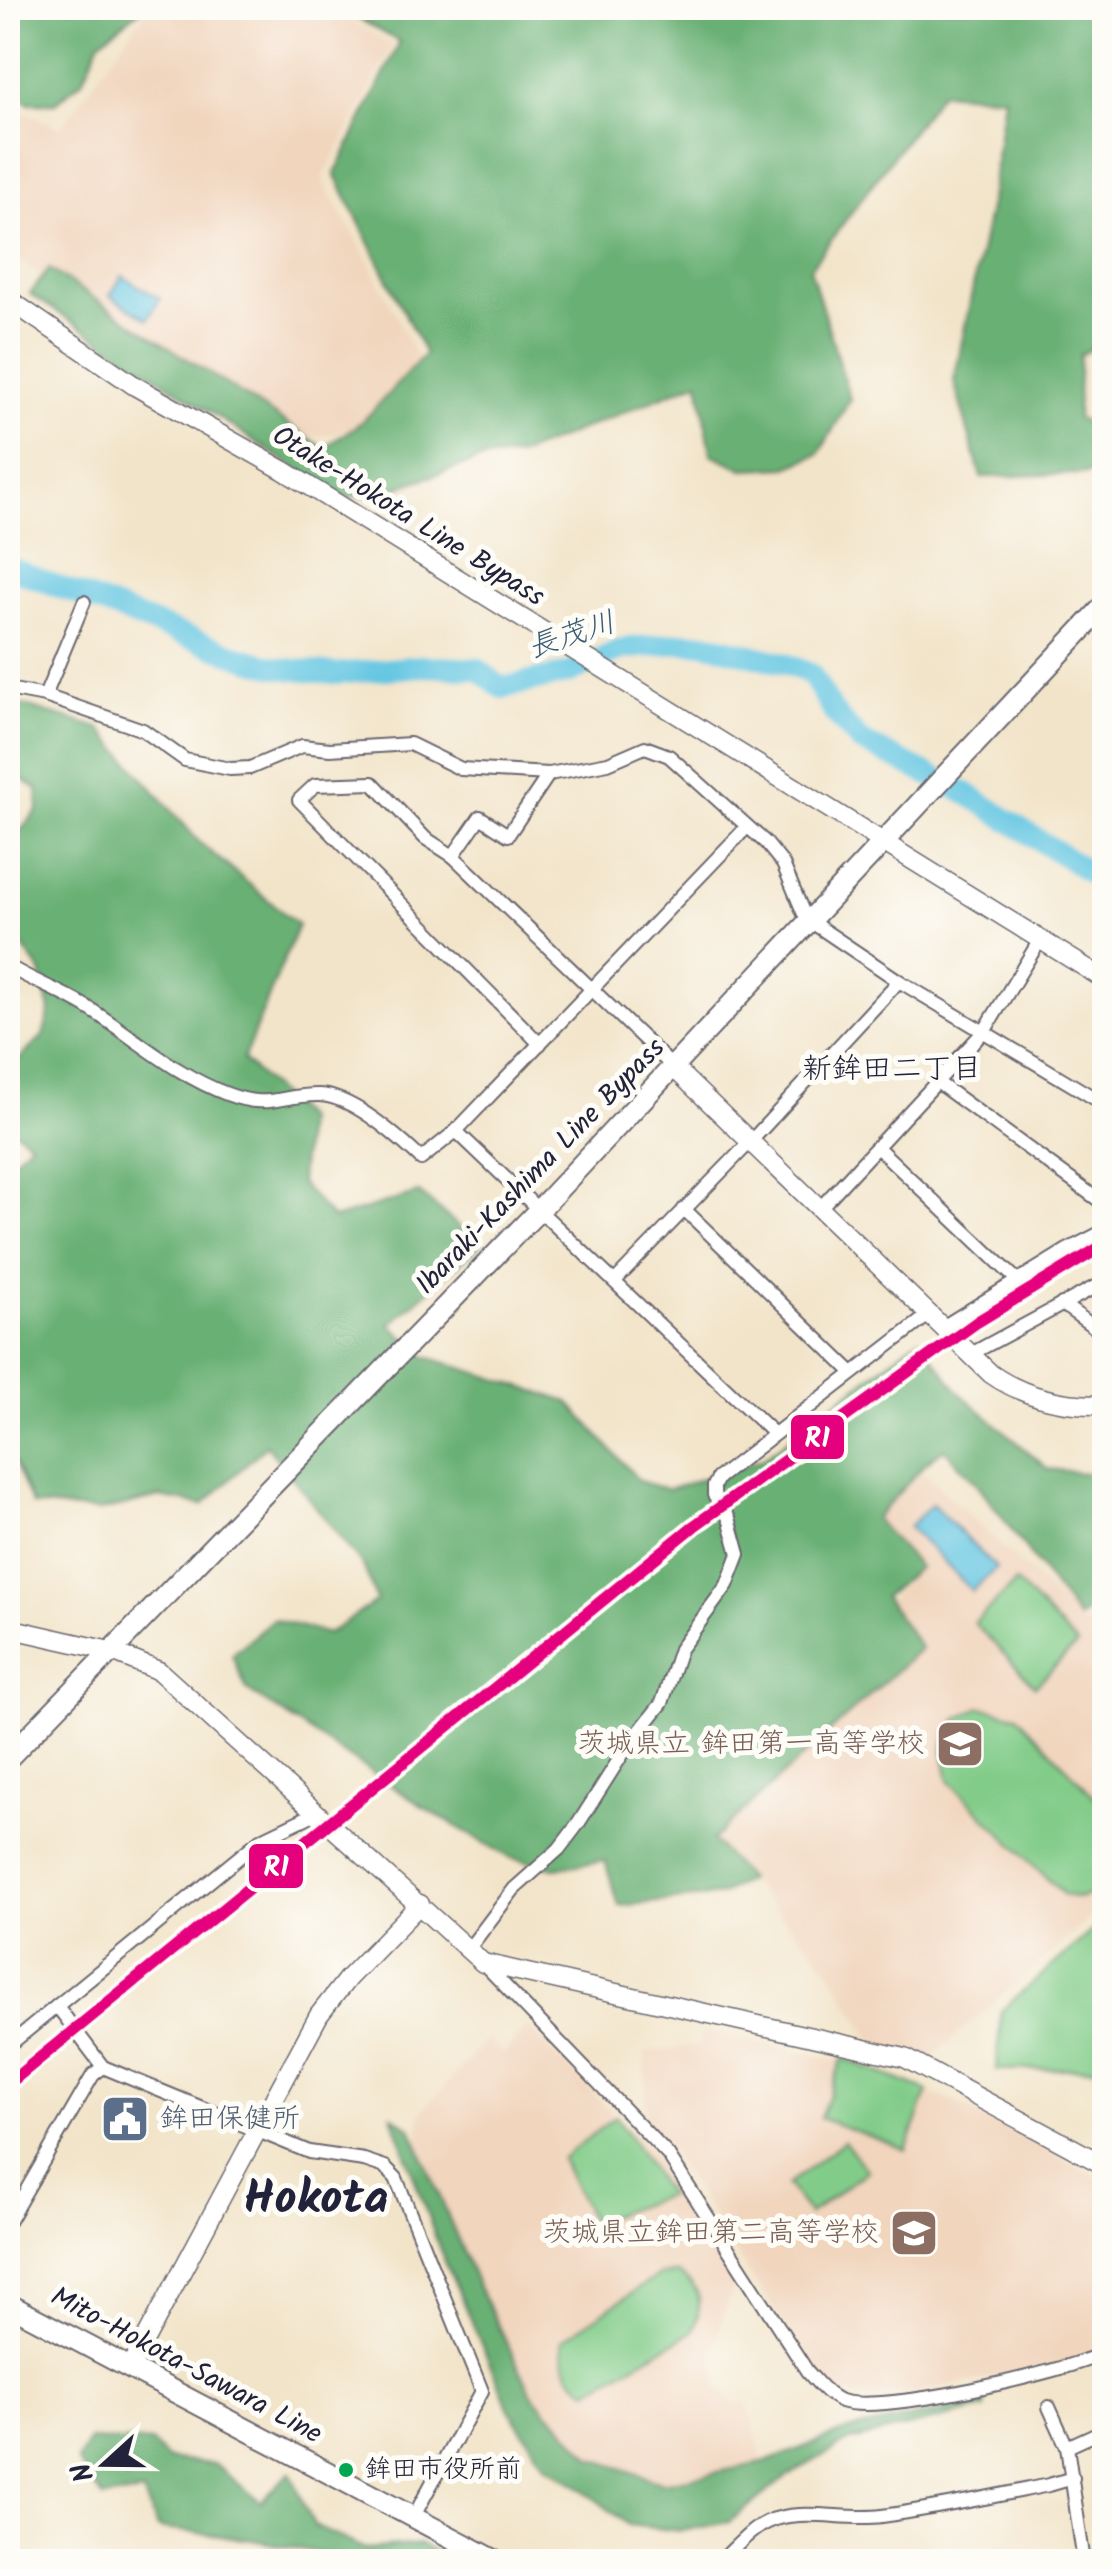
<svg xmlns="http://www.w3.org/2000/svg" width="1112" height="2569" viewBox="0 0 1112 2569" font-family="Kalam,'Klee One',sans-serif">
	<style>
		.built { fill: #f1d5bd }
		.green { fill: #82cc89; stroke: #527762; stroke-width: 2.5 }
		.forest { fill: #69b075; stroke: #466958; stroke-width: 2.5 }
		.water { fill: #64c6e2; stroke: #43748e; stroke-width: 2.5 }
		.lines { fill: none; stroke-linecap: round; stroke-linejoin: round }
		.river { stroke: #64c6e2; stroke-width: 22 }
		.street-casing { stroke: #6b666d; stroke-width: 16 }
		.secondary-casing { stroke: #6b666d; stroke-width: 21 }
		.primary-casing { stroke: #6b666d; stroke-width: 24 }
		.street { stroke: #fff; stroke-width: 12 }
		.secondary { stroke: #fff; stroke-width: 18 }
		.primary { stroke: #fff; stroke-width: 20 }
		.rail-1-casing { stroke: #fdfcf7; stroke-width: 20 }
		.rail-1 { stroke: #e5007d; stroke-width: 12 }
		.bus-dot { fill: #00a651; stroke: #fdfcf7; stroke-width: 4 }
		.labels { text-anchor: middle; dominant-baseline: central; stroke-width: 10; stroke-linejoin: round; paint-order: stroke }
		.bus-label { font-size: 26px; fill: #22223b; stroke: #fdfcf7; text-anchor: start }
		.street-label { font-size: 28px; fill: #22223b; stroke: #fdfcf7 }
		.education-label { font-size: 28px; fill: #785e54; stroke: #fdfcf7; text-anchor: end }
		.service-label { font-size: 28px; fill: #4e5e75; stroke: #fdfcf7; text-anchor: start }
		.water-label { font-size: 30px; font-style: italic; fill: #395b75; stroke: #fdfcf7 }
		.neighbourhood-label { font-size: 30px; fill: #22223b; stroke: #fdfcf7 }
		.town-label { font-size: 48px; font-weight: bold; fill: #22223b; stroke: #fdfcf7 }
		.line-badge { stroke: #fdfcf7; stroke-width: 4 }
		.badge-label { font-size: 28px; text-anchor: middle; font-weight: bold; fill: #fff }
	</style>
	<rect width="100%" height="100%" fill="#fdfcf7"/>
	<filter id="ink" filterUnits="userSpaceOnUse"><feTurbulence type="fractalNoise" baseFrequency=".01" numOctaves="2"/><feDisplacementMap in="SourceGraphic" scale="20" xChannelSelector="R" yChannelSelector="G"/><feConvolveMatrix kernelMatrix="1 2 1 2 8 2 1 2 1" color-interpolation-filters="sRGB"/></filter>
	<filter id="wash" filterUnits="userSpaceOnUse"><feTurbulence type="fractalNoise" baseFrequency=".0048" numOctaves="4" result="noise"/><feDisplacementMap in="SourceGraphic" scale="40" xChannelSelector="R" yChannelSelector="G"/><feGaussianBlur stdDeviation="2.25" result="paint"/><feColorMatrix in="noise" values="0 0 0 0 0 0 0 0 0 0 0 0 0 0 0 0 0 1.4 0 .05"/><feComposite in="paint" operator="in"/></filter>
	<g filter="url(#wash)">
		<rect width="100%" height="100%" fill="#f2e4c9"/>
		<g class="built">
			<path d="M 148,8 L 329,8 L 393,45 L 322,180 L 371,265 L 419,361 L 382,425 L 301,439 L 8,254 L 8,105 L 61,128 Z"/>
			<path d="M 923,1472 L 1085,1625 L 1104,1606 L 1104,1906 L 929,2060 L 872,2041 L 828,1967 L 712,1840 L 920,1648 L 885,1605 L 919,1567 L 874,1519 Z"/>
			<path d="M 528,2027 L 659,2160 L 735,2279 L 712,2353 L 718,2386 L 735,2405 L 747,2403 L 763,2463 L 682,2483 L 639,2483 L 602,2466 L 566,2437 L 513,2370 L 417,2141 L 422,2111 L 486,2040 L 504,2054 Z"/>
			<path d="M 703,2031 L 861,2065 L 955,2102 L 1104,2181 L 1104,2347 L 1061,2364 L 907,2394 L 864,2397 L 838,2392 L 826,2382 L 757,2286 L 672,2154 L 646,2121 L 645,2052 L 698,2046 Z"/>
		</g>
		<g class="green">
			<path d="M 1016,1582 L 1077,1645 L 1035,1686 L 974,1623 Z"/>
			<path d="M 980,1707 L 1017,1715 L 1104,1807 L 1104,1888 L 1081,1898 L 1064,1895 L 949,1781 L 943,1750 L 948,1731 L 958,1719 Z"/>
			<path d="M 1104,1920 L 1104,2068 L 997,2070 L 1001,2011 Z"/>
			<path d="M 843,2058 L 928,2091 L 906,2150 L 820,2118 Z"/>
			<path d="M 616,2116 L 668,2195 L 592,2223 L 561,2159 Z"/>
			<path d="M 844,2141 L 867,2171 L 809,2214 L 787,2185 Z"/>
			<path d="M 678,2274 C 704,2289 703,2306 692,2332 L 588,2390 C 568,2379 562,2363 562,2340 L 659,2275 Z"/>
		</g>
		<g class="forest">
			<path d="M 8,8 L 143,8 L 100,41 L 83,80 L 55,103 L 29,103 L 8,90 Z"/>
			<path d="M 339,8 L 1104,8 L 1104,342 L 1080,355 L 1077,419 L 1104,430 L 1104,473 L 981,477 L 954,381 L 989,209 L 1004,97 L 941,92 L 810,268 L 850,399 L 819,454 L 787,467 L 744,469 L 711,454 L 699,381 L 520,455 L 483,459 L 375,495 L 341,498 L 30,294 L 49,269 L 324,448 L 363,421 L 425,354 L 335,174 L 400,42 Z"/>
			<path d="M 8,701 L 100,728 L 200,843 L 298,925 L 243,1060 L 305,1119 L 300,1183 L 333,1219 L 419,1193 L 481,1245 L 390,1324 L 424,1356 L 569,1402 L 639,1481 L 668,1490 L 764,1458 L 919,1339 L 961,1394 L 1048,1469 L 1104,1475 L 1104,1597 L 1078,1619 L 979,1486 L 944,1449 L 927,1462 L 875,1519 L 919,1567 L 884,1597 L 921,1648 L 712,1840 L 748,1879 L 721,1895 L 619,1906 L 605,1861 L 555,1868 L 509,1857 L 428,1810 L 247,1690 L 232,1655 L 273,1619 L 328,1634 L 377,1601 L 364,1567 L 266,1445 L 203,1505 L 160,1497 L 100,1511 L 32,1505 L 8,1448 L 8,1166 L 30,1142 L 8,1126 L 8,1070 L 43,1036 L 50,1011 L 41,972 L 8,927 L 8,845 L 38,810 L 37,789 L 8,770 Z"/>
			<path d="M 392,2115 L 411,2128 L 478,2287 L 533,2395 L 592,2458 L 663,2483 L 763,2463 L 846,2431 L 985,2402 L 985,2408 L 850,2441 L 787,2476 L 729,2522 L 681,2531 L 629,2525 L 580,2487 L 546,2466 L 511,2412 L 440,2250 Z"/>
			<path d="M 89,2440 L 152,2442 L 166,2459 L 214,2464 L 261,2502 L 290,2472 L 314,2526 L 366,2549 L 420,2544 L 452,2561 L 362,2561 L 253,2540 L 157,2528 L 143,2493 L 103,2498 L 77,2462 Z"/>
		</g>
		<g class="water">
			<path d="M 122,276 L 160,299 L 148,319 L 110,296 Z"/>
			<path d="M 1032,832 L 1104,877 L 1104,887 L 1028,838 Z"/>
			<path d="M 932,1504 L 996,1568 L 972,1591 L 909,1527 Z"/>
		</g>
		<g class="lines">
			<path class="river" d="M 8,567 L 242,658 L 278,668 L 335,674 L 421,666 L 478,669 L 502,688 L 570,673 L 622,649 L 679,643 L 705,643 L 786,664 L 811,674 L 834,713 L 860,741 L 966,793 L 1104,882"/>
		</g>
	</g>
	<g filter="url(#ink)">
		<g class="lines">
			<g class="street-casing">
				<g id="street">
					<path d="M 8,689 L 45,696 L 143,730 L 185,760 L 230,769 L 250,768 L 302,746 L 330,749 L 410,744 L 461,769 L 549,774 L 608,763 L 645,747 L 669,756 L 766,843 L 783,864 L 803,912 L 810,921 L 899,981 L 1104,1104"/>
					<path d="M 45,696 L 84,602"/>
					<path d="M 549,774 L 508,835 L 480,817 L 453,856 L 674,1068"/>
					<path d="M 747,827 L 456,1131 L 774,1434"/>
					<path d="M 453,856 L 425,838 L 373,783 L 315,785 L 299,800 L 540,1044"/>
					<path d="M 8,966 C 36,983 69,994 96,1013 C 139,1041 178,1076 227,1094 C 269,1110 279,1095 318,1095 C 351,1095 398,1137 421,1159 L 456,1131"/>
					<path d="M 937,1082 L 1104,1204"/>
					<path d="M 877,1147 L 1018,1281"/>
					<path d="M 821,1207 L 985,1030 L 1040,940"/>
					<path d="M 684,1209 L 853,1373"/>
					<path d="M 615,1281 L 751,1141 L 899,981"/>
					<path d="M 1062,1304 L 1104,1334"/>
					<path d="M 944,1326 L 1067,1250 L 1104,1231"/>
					<path d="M 971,1354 L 1104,1282"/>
					<path d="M 467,1951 L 514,1889 L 559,1849 L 578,1824 L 627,1747 L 662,1703 L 680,1649 L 727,1585 L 739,1554 L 729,1518 L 714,1495 L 714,1486 L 718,1478 L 931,1313"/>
					<path d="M 483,1963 L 668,2155 L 807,2371 C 817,2382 827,2395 841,2401 C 881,2415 1064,2372 1104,2353"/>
					<path d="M 57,2006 L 103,2067"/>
					<path d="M 8,2046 L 260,1840 L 318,1812"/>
					<path d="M 8,2222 L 93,2075 L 103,2067 L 309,2152 L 364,2160 L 385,2167 L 396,2178 L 482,2391 L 414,2516"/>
					<path d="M 1049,2407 L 1067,2447"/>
					<path d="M 720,2562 C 735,2548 750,2530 767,2522 C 800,2507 845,2521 882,2516 C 938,2508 994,2496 1049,2485 L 1073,2478"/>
					<path d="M 1084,2562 L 1067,2447 L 1104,2430"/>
				</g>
			</g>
			<g class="secondary-casing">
				<g id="secondary">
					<path d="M 8,299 L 135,386 L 283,470 L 1104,979"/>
					<path d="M 674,1068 L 991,1374 C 1024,1397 1064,1406 1104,1405"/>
					<path d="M 8,1628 L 110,1651 L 159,1671 L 483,1963 L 905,2058 L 1104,2165"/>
					<path d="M 130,2368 L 319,2015 L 348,1978 L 420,1904"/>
				</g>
			</g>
			<g class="primary-casing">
				<g id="primary">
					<path d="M 8,1758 L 539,1210 L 1104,606"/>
					<path d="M 8,2304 L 498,2562"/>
				</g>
			</g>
			<use href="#street" class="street"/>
			<use href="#secondary" class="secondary"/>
			<use href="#primary" class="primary"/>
			<g class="rail-1-casing">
				<path id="rail-1" d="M 8,2084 L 694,1526 L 977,1322 L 1104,1245"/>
			</g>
			<use href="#rail-1" class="rail-1"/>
		</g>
	</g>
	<defs>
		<g id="school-square" transform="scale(2.5)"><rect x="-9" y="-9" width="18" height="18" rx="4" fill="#8d6e63" stroke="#fdfcf7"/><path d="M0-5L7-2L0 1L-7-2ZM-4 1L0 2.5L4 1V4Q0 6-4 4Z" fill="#fff"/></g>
		<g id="civic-square" transform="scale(2.5)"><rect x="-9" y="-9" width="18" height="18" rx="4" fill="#5c6f8a" stroke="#fdfcf7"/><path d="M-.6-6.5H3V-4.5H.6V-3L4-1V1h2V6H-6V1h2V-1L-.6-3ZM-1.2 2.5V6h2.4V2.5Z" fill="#fff"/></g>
	</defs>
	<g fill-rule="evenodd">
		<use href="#school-square" x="960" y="1744"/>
		<use href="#civic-square" x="125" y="2119"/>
		<use href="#school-square" x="914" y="2233"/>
	</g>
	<circle class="bus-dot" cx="346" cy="2470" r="9"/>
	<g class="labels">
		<g class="bus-label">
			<text x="365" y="2470">鉾田市役所前</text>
		</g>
		<g class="street-label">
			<text transform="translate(408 517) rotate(32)">Otake-Hokota Line Bypass</text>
			<text transform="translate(541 1167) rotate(-46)">Ibaraki-Kashima Line Bypass</text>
			<text transform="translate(186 2366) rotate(28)">Mito-Hokota-Sawara Line</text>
		</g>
		<g class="education-label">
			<text x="925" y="1744">茨城県立 鉾田第一高等学校</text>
			<text x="879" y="2233">茨城県立鉾田第二高等学校</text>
		</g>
		<g class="service-label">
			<text x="160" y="2119">鉾田保健所</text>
		</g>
		<g class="water-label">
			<text transform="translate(572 636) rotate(-18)">長茂川</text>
		</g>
		<g class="neighbourhood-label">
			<text x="892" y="1070">新鉾田二丁目</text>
		</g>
		<g class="town-label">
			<text x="316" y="2200">Hokota</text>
		</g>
	</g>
	<g class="line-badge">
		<rect x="789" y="1413" width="57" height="48" rx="10" fill="#e5007d"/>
		<rect x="247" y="1842" width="58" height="48" rx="10" fill="#e5007d"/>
	</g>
	<g class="badge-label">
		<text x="817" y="1447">R1</text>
		<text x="276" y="1876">R1</text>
	</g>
	<rect width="1112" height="2569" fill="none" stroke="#fdfcf7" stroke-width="40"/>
	<g transform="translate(105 2464) rotate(249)" stroke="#fdfcf7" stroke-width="8" paint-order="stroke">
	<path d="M0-8L18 38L0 25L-18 38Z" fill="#22223b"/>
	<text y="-15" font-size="28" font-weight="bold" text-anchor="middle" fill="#22223b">N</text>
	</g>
</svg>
